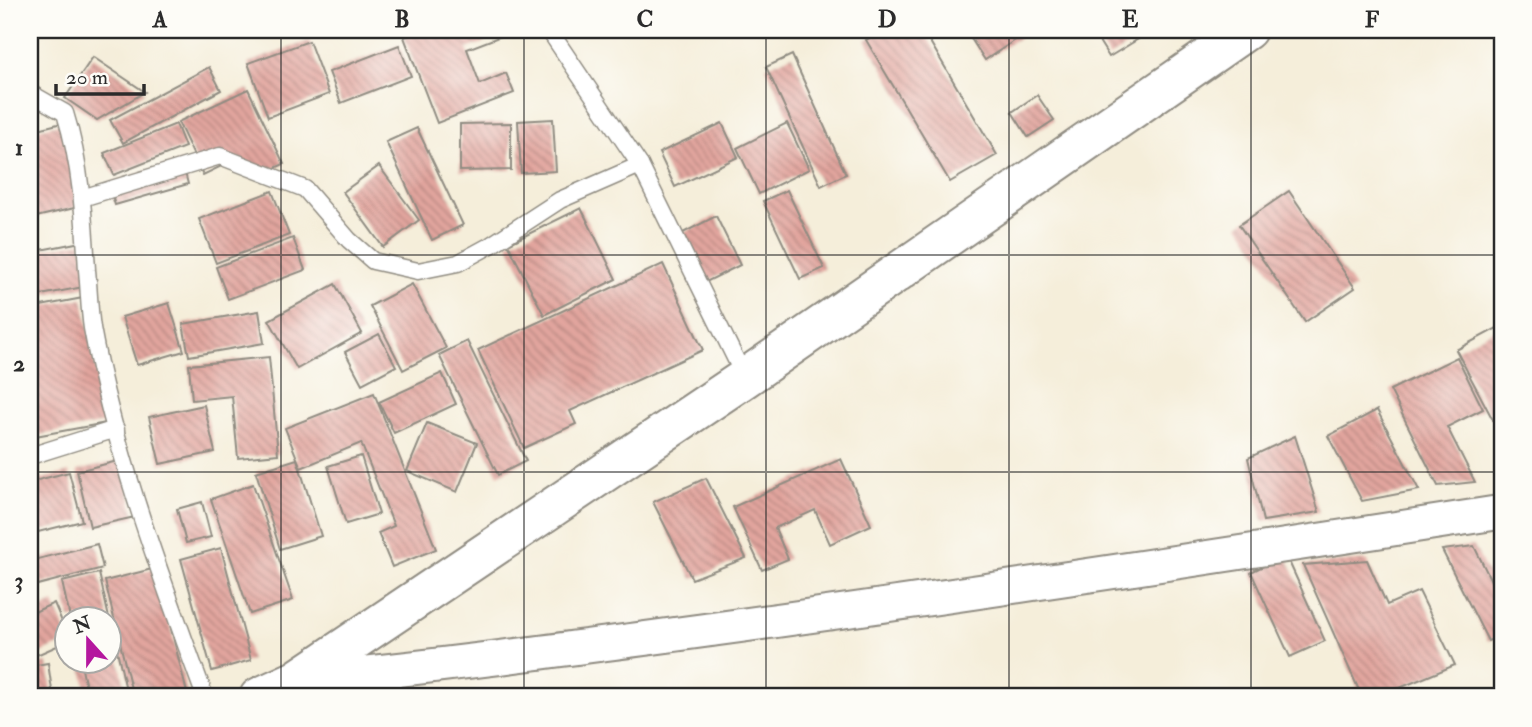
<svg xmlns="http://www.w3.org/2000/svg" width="1532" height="727" viewBox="0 0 1532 727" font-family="'IM FELL Double Pica',serif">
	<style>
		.building { fill: url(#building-back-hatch) }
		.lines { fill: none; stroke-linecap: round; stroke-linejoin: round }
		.service-casing { stroke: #908c82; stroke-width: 19 }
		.minor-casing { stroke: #908c82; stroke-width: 37 }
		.tertiary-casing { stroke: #908c82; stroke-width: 42 }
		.service { stroke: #fff; stroke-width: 16 }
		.minor { stroke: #fff; stroke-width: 33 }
		.tertiary { stroke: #fff; stroke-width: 38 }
		.grid { fill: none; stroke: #2b2b2b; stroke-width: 2; stroke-opacity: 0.55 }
		.neatline { fill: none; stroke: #2b2b2b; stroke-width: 2.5 }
		.grid-label { font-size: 23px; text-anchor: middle; font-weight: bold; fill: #2b2b2b }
	</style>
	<defs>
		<pattern id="building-back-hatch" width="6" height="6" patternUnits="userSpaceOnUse" patternTransform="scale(1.75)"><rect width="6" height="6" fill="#e2a59e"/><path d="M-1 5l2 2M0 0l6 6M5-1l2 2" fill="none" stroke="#b78781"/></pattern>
	</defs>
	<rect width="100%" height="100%" fill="#fdfcf7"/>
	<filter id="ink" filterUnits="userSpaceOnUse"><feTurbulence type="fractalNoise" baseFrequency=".0143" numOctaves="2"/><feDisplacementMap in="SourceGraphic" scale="14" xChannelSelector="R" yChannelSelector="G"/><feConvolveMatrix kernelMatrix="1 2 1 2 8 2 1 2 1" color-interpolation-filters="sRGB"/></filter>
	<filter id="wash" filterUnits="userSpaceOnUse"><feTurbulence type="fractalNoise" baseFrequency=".00686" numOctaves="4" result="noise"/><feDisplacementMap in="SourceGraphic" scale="28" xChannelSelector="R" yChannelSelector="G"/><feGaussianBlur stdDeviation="1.57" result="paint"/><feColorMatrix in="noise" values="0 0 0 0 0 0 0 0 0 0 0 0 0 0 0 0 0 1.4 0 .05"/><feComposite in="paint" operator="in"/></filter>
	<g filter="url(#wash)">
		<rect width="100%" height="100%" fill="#f5eeda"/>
		<g id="blocks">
			<g class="building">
				<path d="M 422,30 L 507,30 L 509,33 L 467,49 L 480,84 L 506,73 L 514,93 L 437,123 L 404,37 Z"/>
				<path d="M 884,30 L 923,30 L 997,155 L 950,182 L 866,40 Z"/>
				<path d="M 981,30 L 1020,30 L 1023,35 L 985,60 L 970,37 Z"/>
				<path d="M 1092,30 L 1153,30 L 1109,57 Z"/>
				<path d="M 309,41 L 329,94 L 268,117 L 248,63 Z"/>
				<path d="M 399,45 L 411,76 L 341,103 L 329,72 Z"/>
				<path d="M 792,55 L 846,174 L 821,186 L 766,67 Z"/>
				<path d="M 93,57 L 145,92 L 97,120 L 65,98 Z"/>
				<path d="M 209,67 L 221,90 L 123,143 L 110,120 Z"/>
				<path d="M 248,89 L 284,164 L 264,173 L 236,159 L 203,175 L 178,122 Z"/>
				<path d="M 1037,95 L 1054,120 L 1028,137 L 1012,112 Z"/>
				<path d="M 553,119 L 556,171 L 521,173 L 518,121 Z"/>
				<path d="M 62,123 L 83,206 L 36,217 L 30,191 L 30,131 Z"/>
				<path d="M 511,123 L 511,170 L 460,171 L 460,124 Z"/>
				<path d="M 722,123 L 738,157 L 675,187 L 659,153 Z"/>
				<path d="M 787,123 L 809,169 L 759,194 L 737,148 Z"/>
				<path d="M 176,124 L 185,147 L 114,175 L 104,153 Z"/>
				<path d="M 417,128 L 463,225 L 432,240 L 386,142 Z"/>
				<path d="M 182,161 L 188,184 L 115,205 L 108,183 Z"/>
				<path d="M 379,166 L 419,220 L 383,247 L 343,192 Z"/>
				<path d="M 787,190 L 824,268 L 800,279 L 763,201 Z"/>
				<path d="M 272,191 L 289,235 L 216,263 L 199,219 Z"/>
				<path d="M 1289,191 L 1355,288 L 1305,322 L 1239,225 Z"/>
				<path d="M 581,208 L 616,279 L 544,315 L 508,244 Z"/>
				<path d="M 716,216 L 740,265 L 704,283 L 679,235 Z"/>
				<path d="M 293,238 L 305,270 L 228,299 L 216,267 Z"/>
				<path d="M 81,242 L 89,286 L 30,297 L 30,252 Z"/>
				<path d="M 663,264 L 703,350 L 570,411 L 576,424 L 524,448 L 478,350 Z"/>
				<path d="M 335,284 L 362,333 L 297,369 L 269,320 Z"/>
				<path d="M 412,284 L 446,348 L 403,370 L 370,306 Z"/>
				<path d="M 83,298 L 106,423 L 30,437 L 30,308 Z"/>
				<path d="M 169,303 L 184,351 L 137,365 L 122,317 Z"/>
				<path d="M 259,311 L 264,343 L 189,356 L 183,324 Z"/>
				<path d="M 1497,328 L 1502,338 L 1502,437 L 1456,350 Z"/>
				<path d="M 379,334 L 396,366 L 362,384 L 345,352 Z"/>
				<path d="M 467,341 L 526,461 L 498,475 L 439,355 Z"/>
				<path d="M 269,357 L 278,454 L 238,458 L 232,396 L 192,400 L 189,365 Z"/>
				<path d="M 1457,357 L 1483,409 L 1447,427 L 1475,482 L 1438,486 L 1390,390 Z"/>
				<path d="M 442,373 L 456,404 L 394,433 L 379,402 Z"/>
				<path d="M 374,393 L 436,549 L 392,567 L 378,533 L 394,526 L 361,443 L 301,468 L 285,428 Z"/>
				<path d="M 204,405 L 215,452 L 160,464 L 149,417 Z"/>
				<path d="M 1377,410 L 1419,490 L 1362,501 L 1328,436 Z"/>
				<path d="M 427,423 L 477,443 L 457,492 L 407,471 Z"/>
				<path d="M 1295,436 L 1319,512 L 1263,521 L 1248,458 Z"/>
				<path d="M 361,456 L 379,514 L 346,524 L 328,466 Z"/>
				<path d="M 297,459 L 321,536 L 280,549 L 256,472 Z"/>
				<path d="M 841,459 L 871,525 L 830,544 L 815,510 L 775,528 L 788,559 L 762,570 L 733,507 Z"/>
				<path d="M 122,460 L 135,517 L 90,527 L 77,471 Z"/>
				<path d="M 69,472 L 82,521 L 30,534 L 30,482 Z"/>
				<path d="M 706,478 L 746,558 L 692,579 L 653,502 Z"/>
				<path d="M 253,484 L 293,600 L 250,614 L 211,499 Z"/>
				<path d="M 202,502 L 211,537 L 186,543 L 177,509 Z"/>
				<path d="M 97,544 L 103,568 L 30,587 L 30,561 Z"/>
				<path d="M 1474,546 L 1502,603 L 1502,635 L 1488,641 L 1442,550 Z"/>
				<path d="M 221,548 L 251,660 L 212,671 L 181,559 Z"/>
				<path d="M 1286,555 L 1325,641 L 1290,657 L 1251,572 Z"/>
				<path d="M 1367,560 L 1387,605 L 1419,591 L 1455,665 L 1378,697 L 1362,697 L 1303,565 Z"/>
				<path d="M 156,568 L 188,697 L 133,697 L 105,581 Z"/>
				<path d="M 99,573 L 109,618 L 70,618 L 62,582 Z"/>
				<path d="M 54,603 L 66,631 L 66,642 L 30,658 L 30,614 Z"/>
				<path d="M 110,619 L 126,690 L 88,697 L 80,660 L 108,660 Z"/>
				<path d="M 48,663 L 53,697 L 30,697 L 30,666 Z"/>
			</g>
		</g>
	</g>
	<g filter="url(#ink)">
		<use href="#blocks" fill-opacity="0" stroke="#908c82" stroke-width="2"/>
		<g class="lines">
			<g class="service-casing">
				<g id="service">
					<path d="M 549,30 L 640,165 L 745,378"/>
					<path d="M 30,93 L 65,113 C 81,164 84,217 87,270 C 89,289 89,309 92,328 C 115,455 161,576 205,697"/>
					<path d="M 82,198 L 220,156 L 305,189 L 349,240 L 373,261 L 418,271 L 458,263 L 491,245 L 560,200 L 640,165"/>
					<path d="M 30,456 L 116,429"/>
				</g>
			</g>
			<g class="minor-casing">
				<path id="minor" d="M 296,680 C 436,667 575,648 715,629 C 978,593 1240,553 1502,512"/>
			</g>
			<g class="tertiary-casing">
				<path id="tertiary" d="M 259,697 L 296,680 L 745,378 L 1247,30"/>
			</g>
			<use href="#service" class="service"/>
			<use href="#minor" class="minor"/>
			<use href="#tertiary" class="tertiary"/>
		</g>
	</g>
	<path class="grid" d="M 281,30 L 281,697M 524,30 L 524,697M 766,30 L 766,697M 1009,30 L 1009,697M 1251,30 L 1251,697M 30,255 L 1502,255M 30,472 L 1502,472"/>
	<rect width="1532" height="727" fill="none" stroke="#fdfcf7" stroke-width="77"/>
	<g transform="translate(88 640) rotate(339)"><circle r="33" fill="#fdfcf7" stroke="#a9a8a5" stroke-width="2"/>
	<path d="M0-5L12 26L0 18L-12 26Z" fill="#b5179e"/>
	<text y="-10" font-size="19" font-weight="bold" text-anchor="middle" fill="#2b2b2b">N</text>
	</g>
	<path d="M56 84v10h88v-10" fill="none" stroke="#2b2b2b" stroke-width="3.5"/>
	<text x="66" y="84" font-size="21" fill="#2b2b2b" stroke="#fdfcf7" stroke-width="5" paint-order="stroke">20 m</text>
	<rect x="38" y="38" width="1456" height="650" class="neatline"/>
	<g class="grid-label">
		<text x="160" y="27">A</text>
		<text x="402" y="27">B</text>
		<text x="645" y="27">C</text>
		<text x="887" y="27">D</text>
		<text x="1130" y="27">E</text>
		<text x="1372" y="27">F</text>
		<text x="19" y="155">1</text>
		<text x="19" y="371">2</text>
		<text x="19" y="588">3</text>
	</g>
</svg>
